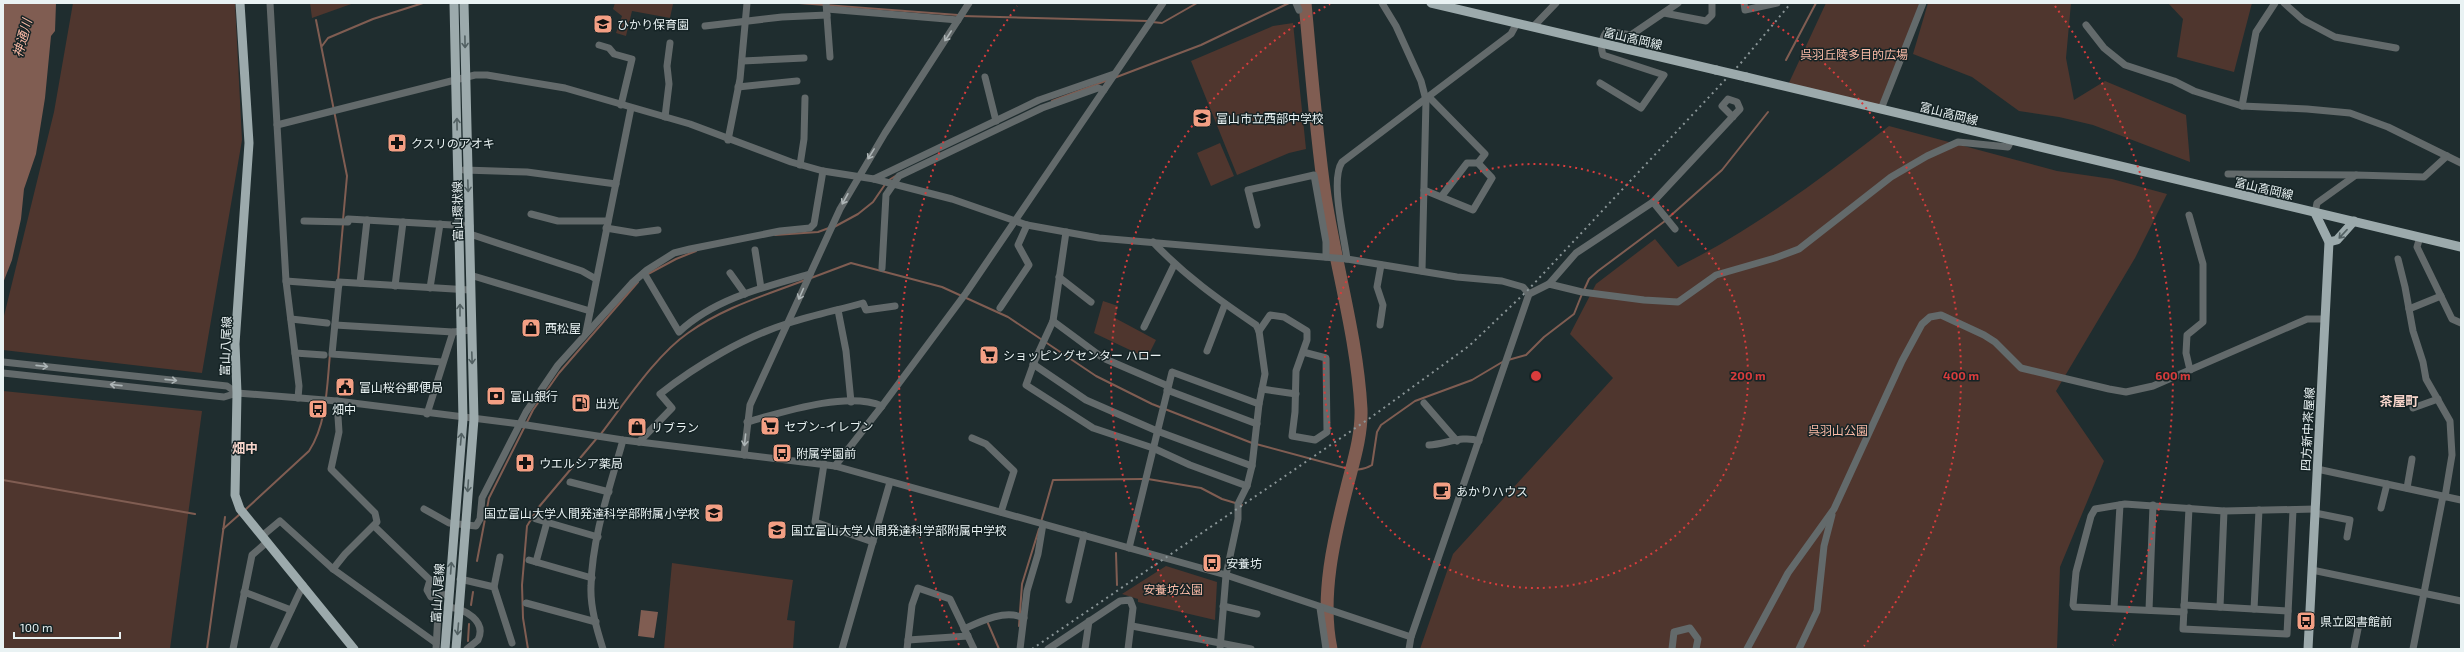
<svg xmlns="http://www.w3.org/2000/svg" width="2464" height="652" viewBox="0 0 2464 652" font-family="'Exo 2','Noto Sans JP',sans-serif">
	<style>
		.green { fill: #4f362e }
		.water { fill: #805d52 }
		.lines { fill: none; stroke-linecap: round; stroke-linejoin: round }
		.stream { stroke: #805d52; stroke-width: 2 }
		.river { stroke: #805d52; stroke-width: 13 }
		.minor { stroke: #636a6b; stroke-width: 7 }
		.major { stroke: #9caaac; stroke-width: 9 }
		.rail { stroke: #8a9597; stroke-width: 2; stroke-dasharray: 2 4; stroke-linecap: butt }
		.major-bridge { stroke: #9caaac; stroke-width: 9 }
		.oneway { stroke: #adb5b6 }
		.oneway2 { stroke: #526062 }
		.ring { fill: none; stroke: #d83c3c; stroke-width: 2; stroke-dasharray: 2 4 }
		.labels { text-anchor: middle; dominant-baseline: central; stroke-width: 3; stroke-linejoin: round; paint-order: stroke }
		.poi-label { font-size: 12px; fill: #e9f2f3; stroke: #152325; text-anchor: start }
		.street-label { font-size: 12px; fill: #e9f2f3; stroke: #152325 }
		.park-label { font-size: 12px; fill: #fbbba7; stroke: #152325 }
		.water-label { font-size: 13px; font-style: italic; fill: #fbbba7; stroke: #152325 }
		.neighbourhood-label { font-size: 13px; font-weight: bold; fill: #f7d5cb; stroke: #152325 }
		.centre { fill: #d83c3c; stroke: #152325; stroke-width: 2 }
		.ring-label { font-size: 12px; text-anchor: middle; font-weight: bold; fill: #d83c3c; stroke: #152325; stroke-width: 3; stroke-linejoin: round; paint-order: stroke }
	</style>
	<rect width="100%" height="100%" fill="#1f2d2f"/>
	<g class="green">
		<path d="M 73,3 L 235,3 L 242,140 L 202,373 L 3,350 L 3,320 L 54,112 Z"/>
		<path d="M 310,3 L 354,3 L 312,18 Z"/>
		<path d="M 615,3 L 673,4 L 670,18 L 632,11 L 626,36 L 616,33 L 622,16 L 613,9 Z"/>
		<path d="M 1826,3 L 1923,3 L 1881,109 L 1787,87 Z"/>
		<path d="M 1928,3 L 2071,3 L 2066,58 L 2074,100 L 2105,81 L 2186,115 L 2190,162 L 2093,125 L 2059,117 L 2019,111 L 1972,77 L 1913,54 Z"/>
		<path d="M 2168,3 L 2252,3 L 2234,72 L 2177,57 L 2183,19 Z"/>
		<path d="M 1293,23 L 1306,149 L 1289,153 L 1237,175 L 1191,61 L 1273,26 Z"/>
		<path d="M 1889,126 L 2057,171 L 2112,179 L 2167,194 L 2135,258 L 2056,391 L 2104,461 L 2060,567 L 2057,649 L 1420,649 L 1453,554 L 1613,378 L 1570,334 L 1596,284 L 1655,239 L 1678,267 C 1754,229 1822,178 1889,126 Z"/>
		<path d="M 1220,143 L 1234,176 L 1211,186 L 1197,153 Z"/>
		<path d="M 1103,301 L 1118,306 L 1115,318 L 1156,340 L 1147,358 L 1094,333 Z"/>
		<path d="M 3,391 L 202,411 L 170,649 L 3,649 Z"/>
		<path d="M 672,563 L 793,580 L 787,620 L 795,621 L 793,649 L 664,649 Z"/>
		<path d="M 1166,566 L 1217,582 L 1215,620 L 1138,602 L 1138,599 L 1122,594 Z"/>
	</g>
	<g class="water">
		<path d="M 3,3 L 56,3 L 55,31 L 51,36 L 45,98 L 36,154 L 24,189 L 21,219 L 12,260 L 3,283 Z"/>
		<path d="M 641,610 L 658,612 L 654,638 L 638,636 Z"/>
	</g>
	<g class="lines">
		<g class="stream">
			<path d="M 799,3 L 958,15"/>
			<path d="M 962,16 L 1148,21"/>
			<path d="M 316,20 L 347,176 L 343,220"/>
			<path d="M 1152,22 L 1162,23 L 1197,3"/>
			<path d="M 322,46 L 328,38 L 373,19 L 423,3"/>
			<path d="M 1786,60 L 1816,3"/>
			<path d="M 1114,78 L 1201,45 L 1289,3"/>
			<path d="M 1052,101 L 1108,80"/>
			<path d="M 889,180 L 897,175"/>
			<path d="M 1668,218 L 1722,170 L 1768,112"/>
			<path d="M 834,227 L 858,214 L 873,202 L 886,183"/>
			<path d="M 775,235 L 818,232 L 829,228"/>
			<path d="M 648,274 L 676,259 L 696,251"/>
			<path d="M 811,278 L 851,263 L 942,287 L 1008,317 L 1096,376 L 1152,404 L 1252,443"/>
			<path d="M 338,280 L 343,224"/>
			<path d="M 1584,290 L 1589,279 L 1598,271 L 1665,221"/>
			<path d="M 1508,360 L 1526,355 L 1544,337 L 1574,314 L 1582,294"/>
			<path d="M 600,435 C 624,404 656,355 688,333 C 724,307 764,296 805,280"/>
			<path d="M 1256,444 L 1345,468 C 1355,470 1362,471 1372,465 L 1377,432 L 1381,425 L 1415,401 L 1472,380 L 1504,361"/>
			<path d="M 1148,479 L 1201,488 L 1222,499 L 1242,505"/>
			<path d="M 3,480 L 195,514"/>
			<path d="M 245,510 L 309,451 C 327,424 327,385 330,354"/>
			<path d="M 1041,522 L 1053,480 L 1143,479"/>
			<path d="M 223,529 L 240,514"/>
			<path d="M 1116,553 L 1117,585"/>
			<path d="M 477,561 L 489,498 L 533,410 L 559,373 L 638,282"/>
			<path d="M 471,605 L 473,592"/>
			<path d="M 987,621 L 999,649"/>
			<path d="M 1019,626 L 1022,584 L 1039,529"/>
			<path d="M 468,641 L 469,624"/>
			<path d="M 207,649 L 225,517"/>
			<path d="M 528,649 L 523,618 L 522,585 L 527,526 L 538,508 L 597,438"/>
		</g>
		<path class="river" d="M 1305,3 C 1311,67 1316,132 1325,196 C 1336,267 1357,337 1361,409 C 1362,435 1353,463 1347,487 C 1334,538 1320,597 1331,649"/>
		<g class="minor">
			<path d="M 270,3 L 286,281 L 299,386 L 298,398"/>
			<path d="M 826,3 L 830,57"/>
			<path d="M 1296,3 L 1299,10"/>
			<path d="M 1382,3 L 1396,26 L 1421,81 L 1426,100 L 1422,271"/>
			<path d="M 1744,3 L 1745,10 L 1777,3"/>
			<path d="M 2284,3 L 2303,20 L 2335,37 L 2396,48"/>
			<path d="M 827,9 L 958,20"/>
			<path d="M 1664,13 L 1706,21 L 1712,15 L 1712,3"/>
			<path d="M 2086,25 L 2104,48 L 2125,65 L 2174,81 L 2194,91 L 2242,106 L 2307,109 L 2350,113 L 2388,127 L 2461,163"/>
			<path d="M 705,26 L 782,17 L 827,15"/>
			<path d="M 1533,27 L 1556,3"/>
			<path d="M 599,45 L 609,48 L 614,54 L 632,59 L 621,105"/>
			<path d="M 742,61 L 804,58"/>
			<path d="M 985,77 L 996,121"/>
			<path d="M 1600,83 L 1641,108 L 1664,75 L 1603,55 C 1600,46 1601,39 1607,31 L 1631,35 L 1678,3"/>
			<path d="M 738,87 L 797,81"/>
			<path d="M 1429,97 L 1485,154 L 1478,163"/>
			<path d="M 2242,106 L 2256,32 L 2275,3"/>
			<path d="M 1881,109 L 1923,3"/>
			<path d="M 665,117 L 669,84 L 667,66 L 670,43"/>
			<path d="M 277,125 L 475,75 L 487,75 L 565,88 L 690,124 L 791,162 L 823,171 L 874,179 L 952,199 L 1027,225 L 1099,238 L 1347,259 L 1457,277 L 1502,281 L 1523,287 L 1529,294"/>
			<path d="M 728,140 L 740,79 L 747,3"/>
			<path d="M 800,165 L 804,139 L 805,98"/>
			<path d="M 464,170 L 527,172 L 616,184"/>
			<path d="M 2228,174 L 2356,175"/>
			<path d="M 874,179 L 1039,100 L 1114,74"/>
			<path d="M 1424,190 L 1473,210 L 1492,178 L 1478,163 L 1467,163 L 1441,197"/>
			<path d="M 1653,202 L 1675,229"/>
			<path d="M 2315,213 L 2317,203 L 2356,175 L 2424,177 L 2447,156"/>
			<path d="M 531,214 L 558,221 L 608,221"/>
			<path d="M 2189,215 L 2203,264 L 2203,322 L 2187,335 L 2186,353 L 2190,370"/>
			<path d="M 304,221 L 348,222 L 348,219 L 470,226"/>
			<path d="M 1257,225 L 1248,190 L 1314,175 L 1326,242 L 1326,257"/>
			<path d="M 606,228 L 636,233 L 658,230"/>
			<path d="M 1066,232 L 1053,321 L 1035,360 L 1026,385 L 1093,428 L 1153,448 L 1190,465 L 1247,486 L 1252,466 L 1259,404 L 1265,374 L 1259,331 L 1256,325 C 1219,300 1184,275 1153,242"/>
			<path d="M 470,234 L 582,271 L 596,279"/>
			<path d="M 2420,237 L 2417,247 L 2452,319 L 2461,323"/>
			<path d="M 755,250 L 761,288"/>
			<path d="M 1347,259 C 1344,236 1330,180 1342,162 L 1511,34 L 1517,23"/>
			<path d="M 2398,259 L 2405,287 L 2413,331 L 2423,362 L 2426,379 L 2450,421 L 2452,455 L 2445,497"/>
			<path d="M 882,268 L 886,195 L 899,176 L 1042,108 L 1098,88 L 1104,90"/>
			<path d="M 644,273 L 679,332 C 714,299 764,287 810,274"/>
			<path d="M 730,273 L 745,294"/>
			<path d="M 470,275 L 590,311"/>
			<path d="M 1059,277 L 1091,302"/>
			<path d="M 286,281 L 339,285"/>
			<path d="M 360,283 L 367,220"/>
			<path d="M 1549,284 L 1576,253 L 1653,202 L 1740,109 L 1737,102 L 1728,99 L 1722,106 L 1733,117"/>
			<path d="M 395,286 L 403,222"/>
			<path d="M 430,288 L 440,224"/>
			<path d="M 1000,308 L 1029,265 L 1018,245 L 1027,225"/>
			<path d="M 2409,309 L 2441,296"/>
			<path d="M 838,310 L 846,351 L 851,402"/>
			<path d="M 291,319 L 327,323"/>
			<path d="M 1053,321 L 1103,358 L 1168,386"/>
			<path d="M 335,325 L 453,332 L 471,330"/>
			<path d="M 1380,325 L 1383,305 L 1377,287 L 1381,265"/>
			<path d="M 1144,327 L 1174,265"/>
			<path d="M 1259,331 L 1270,315 L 1284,317 L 1307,331 L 1307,340 L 1296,371 L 1295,412 L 1292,436 L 1315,440 L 1327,432 L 1326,358 L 1303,352"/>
			<path d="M 586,332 L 631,108"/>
			<path d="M 1207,351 L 1225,304"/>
			<path d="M 295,353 L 324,355"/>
			<path d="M 3,362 L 227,386 L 237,393"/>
			<path d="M 442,362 L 332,354 L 339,282 L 470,290"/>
			<path d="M 1033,364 L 1086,400 L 1157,431 L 1252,466"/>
			<path d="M 3,373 L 224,397 L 237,393 L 337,401 L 520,424 L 623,440 L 835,466 L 1226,575 L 1411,637"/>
			<path d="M 1262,389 L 1296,394"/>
			<path d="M 1167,390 L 1257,424"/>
			<path d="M 1424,403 L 1457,441"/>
			<path d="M 2413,408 L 2438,399"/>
			<path d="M 427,414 L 453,332"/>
			<path d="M 747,422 C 783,412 847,391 882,406"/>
			<path d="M 972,438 L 986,444 L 1014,471 L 1001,512"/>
			<path d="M 639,442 L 672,408 L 660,394 C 697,365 744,337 789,323 C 813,315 838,310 863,303 L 866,310 L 895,306"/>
			<path d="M 1429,445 C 1446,444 1463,435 1479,441"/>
			<path d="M 744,455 L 750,405 L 840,209 L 885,133 L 969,3"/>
			<path d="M 824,464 L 815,522 L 873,542"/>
			<path d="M 835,466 L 882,406 L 966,293 L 1163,3"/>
			<path d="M 2317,469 L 2461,500"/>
			<path d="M 570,482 L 609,492"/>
			<path d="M 2407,488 L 2412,459"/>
			<path d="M 2189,508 L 2183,629 L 2287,634 L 2293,510"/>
			<path d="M 2381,508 L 2387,484"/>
			<path d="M 424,509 L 449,523 L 476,526 L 480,519 L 482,498 L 526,412 L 558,365 L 632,283 L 647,270 L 674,253 L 690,249 L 780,231 L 810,228 L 814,224 L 823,171"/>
			<path d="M 2315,513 L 2350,520 L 2347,537"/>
			<path d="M 536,519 L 598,537"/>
			<path d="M 374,526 L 430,580 L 427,590 L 431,597 L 449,594"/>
			<path d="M 262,536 L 280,521 L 333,569 L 436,643"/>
			<path d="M 1129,548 L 1172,372 L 1259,404"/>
			<path d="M 529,560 L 592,578"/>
			<path d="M 536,562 L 547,522"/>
			<path d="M 333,569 L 345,554 L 377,522 L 375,513 L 331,469 L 339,432 L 337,401"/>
			<path d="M 2312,570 L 2461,601"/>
			<path d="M 460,579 L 494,587 L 512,643"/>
			<path d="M 494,587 L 500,557"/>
			<path d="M 244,592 L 291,610"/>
			<path d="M 1069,600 L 1084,535"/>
			<path d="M 526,603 L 596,622"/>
			<path d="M 2184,605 L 2288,611"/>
			<path d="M 1223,606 L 1257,614"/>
			<path d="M 449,607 C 465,609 487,621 478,640 L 467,649"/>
			<path d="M 2220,607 L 2224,511"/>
			<path d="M 1320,608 L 1326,649"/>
			<path d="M 2114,608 L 2120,505"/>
			<path d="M 2254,609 L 2259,510"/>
			<path d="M 2149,610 L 2153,505"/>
			<path d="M 2184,612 L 2074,607 L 2073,605 L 2076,572 L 2091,516 L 2095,509 L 2125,504 L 2224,511 L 2315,509"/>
			<path d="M 1132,626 L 1251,649"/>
			<path d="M 964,629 C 981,621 1005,609 1024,618"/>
			<path d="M 908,640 L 968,636"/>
			<path d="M 233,649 L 252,555 L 267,542"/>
			<path d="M 273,649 L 303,585"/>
			<path d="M 436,649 L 439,596"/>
			<path d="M 603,649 C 597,630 590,607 591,586 C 592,537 610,487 623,440"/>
			<path d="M 842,649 L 890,482"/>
			<path d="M 907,649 L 912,605 L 918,588 L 950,599 L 974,649"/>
			<path d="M 1020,649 L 1027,591 L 1038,554 L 1043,524"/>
			<path d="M 1048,649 L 1120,601 L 1130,600 L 1133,608 L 1128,649"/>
			<path d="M 1085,649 L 1089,621"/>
			<path d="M 1220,649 L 1226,575 L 1238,519 L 1238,504 L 1247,486"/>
			<path d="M 1409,649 L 1411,637 L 1529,294 L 1549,284 L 1582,292 L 1644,300 L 1678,302 L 1716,275 L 1775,258 L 1799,249 L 1891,177 L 1927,156 L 1958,142 L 2008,147 L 2011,141"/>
			<path d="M 1672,649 L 1674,632 L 1690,628 L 1698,639 L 1696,649"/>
			<path d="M 1747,649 L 1788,573 L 1834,509 L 1902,361 L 1922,324 L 1930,317 L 1941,315 L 1984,335 L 1995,342 L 2021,368 L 2109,389 L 2126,392 L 2153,386 L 2307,319 L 2324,319"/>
			<path d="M 1799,649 L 1817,611 L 1824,546 L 1832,515"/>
			<path d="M 2354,649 L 2360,619"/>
			<path d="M 2413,649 L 2443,496"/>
		</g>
		<g class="major">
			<path d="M 240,3 L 249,143 L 235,344 L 237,393 L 235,495 L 240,509 L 354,649"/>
			<path d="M 1431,3 L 1716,70"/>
			<path d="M 1746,77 L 2461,247"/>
			<path d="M 2329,242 L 2337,240 L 2354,221"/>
			<path d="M 445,649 L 463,419 L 454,3"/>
			<path d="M 456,649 L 474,419 L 464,3"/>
			<path d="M 2308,649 L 2329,242 L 2315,213"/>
		</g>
		<path class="rail" d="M 1032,649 L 1370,418 L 1469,346 L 1527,291 L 1740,64 L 1791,3"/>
		<path class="major-bridge" d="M 1716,70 L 1746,77"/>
	</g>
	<defs><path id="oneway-shaft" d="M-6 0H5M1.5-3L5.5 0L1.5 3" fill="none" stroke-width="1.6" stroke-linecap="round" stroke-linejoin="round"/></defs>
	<g class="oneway">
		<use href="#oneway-shaft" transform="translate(948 36) rotate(123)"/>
		<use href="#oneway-shaft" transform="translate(871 154) rotate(122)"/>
		<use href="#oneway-shaft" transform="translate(845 199) rotate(119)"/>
		<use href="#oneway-shaft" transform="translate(801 294) rotate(114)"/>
		<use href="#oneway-shaft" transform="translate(42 366) rotate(6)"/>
		<use href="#oneway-shaft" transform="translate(171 380) rotate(6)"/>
		<use href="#oneway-shaft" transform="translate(116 385) rotate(-174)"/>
		<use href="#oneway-shaft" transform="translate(745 440) rotate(96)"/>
	</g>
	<g class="oneway2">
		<use href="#oneway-shaft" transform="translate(465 42) rotate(89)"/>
		<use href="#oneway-shaft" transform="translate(457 124) rotate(-91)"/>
		<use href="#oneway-shaft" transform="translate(468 186) rotate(88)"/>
		<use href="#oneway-shaft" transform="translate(2343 234) rotate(133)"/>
		<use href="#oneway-shaft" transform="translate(460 310) rotate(-90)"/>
		<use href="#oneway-shaft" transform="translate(472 358) rotate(88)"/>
		<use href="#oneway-shaft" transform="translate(461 439) rotate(-85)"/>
		<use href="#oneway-shaft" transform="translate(468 486) rotate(94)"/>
		<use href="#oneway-shaft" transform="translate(451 568) rotate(-86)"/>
		<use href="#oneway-shaft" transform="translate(458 629) rotate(95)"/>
	</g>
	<g class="ring">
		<circle cx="1536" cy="376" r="212"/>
		<path d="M1208 646A425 425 0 0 1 1330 4M1742 4A425 425 0 0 1 1864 646"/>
		<path d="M959 645A637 637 0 0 1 1017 6M2055 6A637 637 0 0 1 2113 645"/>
	</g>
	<defs>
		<g id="school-square" transform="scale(1)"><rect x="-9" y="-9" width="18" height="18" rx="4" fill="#f39f84" stroke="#152325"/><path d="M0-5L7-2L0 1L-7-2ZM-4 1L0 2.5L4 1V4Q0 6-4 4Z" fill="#111"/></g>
		<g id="pharmacy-square" transform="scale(1)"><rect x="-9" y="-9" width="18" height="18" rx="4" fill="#f39f84" stroke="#152325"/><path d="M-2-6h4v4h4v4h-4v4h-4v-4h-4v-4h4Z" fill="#111"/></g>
		<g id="shop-square" transform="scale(1)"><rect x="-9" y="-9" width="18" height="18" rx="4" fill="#f39f84" stroke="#152325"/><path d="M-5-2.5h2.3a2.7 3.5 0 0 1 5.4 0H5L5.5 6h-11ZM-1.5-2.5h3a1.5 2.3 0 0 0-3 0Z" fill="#111"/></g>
		<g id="supermarket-square" transform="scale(1)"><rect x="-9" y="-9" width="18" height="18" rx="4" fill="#f39f84" stroke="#152325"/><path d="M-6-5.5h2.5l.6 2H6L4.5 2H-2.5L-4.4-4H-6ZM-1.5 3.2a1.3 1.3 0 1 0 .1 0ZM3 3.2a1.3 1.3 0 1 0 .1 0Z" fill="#111"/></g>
		<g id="civic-square" transform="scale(1)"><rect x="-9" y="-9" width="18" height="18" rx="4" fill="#f39f84" stroke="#152325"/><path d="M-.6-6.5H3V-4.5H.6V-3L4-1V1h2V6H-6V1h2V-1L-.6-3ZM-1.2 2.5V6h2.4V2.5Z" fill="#111"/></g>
		<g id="bank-square" transform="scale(1)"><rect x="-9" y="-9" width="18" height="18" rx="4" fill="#f39f84" stroke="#152325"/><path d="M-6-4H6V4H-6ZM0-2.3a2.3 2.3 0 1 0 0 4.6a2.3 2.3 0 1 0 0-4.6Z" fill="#111"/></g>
		<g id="fuel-square" transform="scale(1)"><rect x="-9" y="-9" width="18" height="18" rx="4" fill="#f39f84" stroke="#152325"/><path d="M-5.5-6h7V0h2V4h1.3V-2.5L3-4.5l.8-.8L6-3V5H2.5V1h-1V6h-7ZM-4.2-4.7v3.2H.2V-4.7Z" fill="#111"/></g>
		<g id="bus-square" transform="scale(1)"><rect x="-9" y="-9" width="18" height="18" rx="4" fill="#f39f84" stroke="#152325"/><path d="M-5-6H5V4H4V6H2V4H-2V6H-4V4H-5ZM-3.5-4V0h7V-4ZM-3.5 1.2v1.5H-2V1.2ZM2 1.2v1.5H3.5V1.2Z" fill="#111"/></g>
		<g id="cafe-square" transform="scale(1)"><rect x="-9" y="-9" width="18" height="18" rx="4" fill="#f39f84" stroke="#152325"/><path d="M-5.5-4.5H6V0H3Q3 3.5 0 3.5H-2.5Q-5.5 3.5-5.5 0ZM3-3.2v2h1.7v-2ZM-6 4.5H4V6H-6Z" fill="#111"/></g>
	</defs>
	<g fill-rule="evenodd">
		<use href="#school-square" x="603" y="24"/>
		<use href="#school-square" x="1202" y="118"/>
		<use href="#pharmacy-square" x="397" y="143"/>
		<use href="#shop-square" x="531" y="328"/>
		<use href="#supermarket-square" x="989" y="355"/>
		<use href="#civic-square" x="345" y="387"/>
		<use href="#bank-square" x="496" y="396"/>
		<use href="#fuel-square" x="581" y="403"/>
		<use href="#bus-square" x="318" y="409"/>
		<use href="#supermarket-square" x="770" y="426"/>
		<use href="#shop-square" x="637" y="427"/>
		<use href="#bus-square" x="782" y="453"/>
		<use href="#pharmacy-square" x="525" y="463"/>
		<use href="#cafe-square" x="1442" y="491"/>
		<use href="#school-square" x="714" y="513"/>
		<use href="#school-square" x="777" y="530"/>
		<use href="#bus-square" x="1212" y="563"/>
		<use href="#bus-square" x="2306" y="621"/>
	</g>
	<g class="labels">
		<g class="poi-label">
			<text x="617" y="24">ひかり保育園</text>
			<text x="1216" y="118">富山市立西部中学校</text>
			<text x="411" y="143">クスリのアオキ</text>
			<text x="545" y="328">西松屋</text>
			<text x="1003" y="355">ショッピングセンター ハロー</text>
			<text x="359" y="387">富山桜谷郵便局</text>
			<text x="510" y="396">富山銀行</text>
			<text x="595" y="403">出光</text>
			<text x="332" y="409">畑中</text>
			<text x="784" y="426">セブン-イレブン</text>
			<text x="651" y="427">リブラン</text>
			<text x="796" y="453">附属学園前</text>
			<text x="539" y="463">ウエルシア薬局</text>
			<text x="1456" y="491">あかりハウス</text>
			<text x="700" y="513" text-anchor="end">国立富山大学人間発達科学部附属小学校</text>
			<text x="791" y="530">国立富山大学人間発達科学部附属中学校</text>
			<text x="1226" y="563">安養坊</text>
			<text x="2320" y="621">県立図書館前</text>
		</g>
		<g class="street-label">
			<text transform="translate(1633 38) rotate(13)">富山高岡線</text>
			<text transform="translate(1949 113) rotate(14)">富山高岡線</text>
			<text transform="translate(2264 188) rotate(13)">富山高岡線</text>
			<text transform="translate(457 211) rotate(-91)">富山環状線</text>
			<text transform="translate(225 346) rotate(-88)">富山八尾線</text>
			<text transform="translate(2307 429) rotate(-87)">四方新中茶屋線</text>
			<text transform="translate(437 593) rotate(-86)">富山八尾線</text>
		</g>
		<g class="park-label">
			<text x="1854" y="54">呉羽丘陵多目的広場</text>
			<text x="1838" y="430">呉羽山公園</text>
			<text x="1173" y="589">安養坊公園</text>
		</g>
		<g class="water-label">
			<text transform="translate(22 38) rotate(-75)">神通川</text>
		</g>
		<g class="neighbourhood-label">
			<text x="2399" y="401">茶屋町</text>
			<text x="245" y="448">畑中</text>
		</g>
	</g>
	<circle cx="1536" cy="376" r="6" class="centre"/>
	<g class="ring-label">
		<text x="1748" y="380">200 m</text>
		<text x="1961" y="380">400 m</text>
		<text x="2173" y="380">600 m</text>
	</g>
	<rect width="2464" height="652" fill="none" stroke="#e9f2f3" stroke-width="8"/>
	<path d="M14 632v6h106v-6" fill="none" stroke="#e9f2f3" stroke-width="2"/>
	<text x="20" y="632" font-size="12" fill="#e9f2f3" stroke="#152325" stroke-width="3" paint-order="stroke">100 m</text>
</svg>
